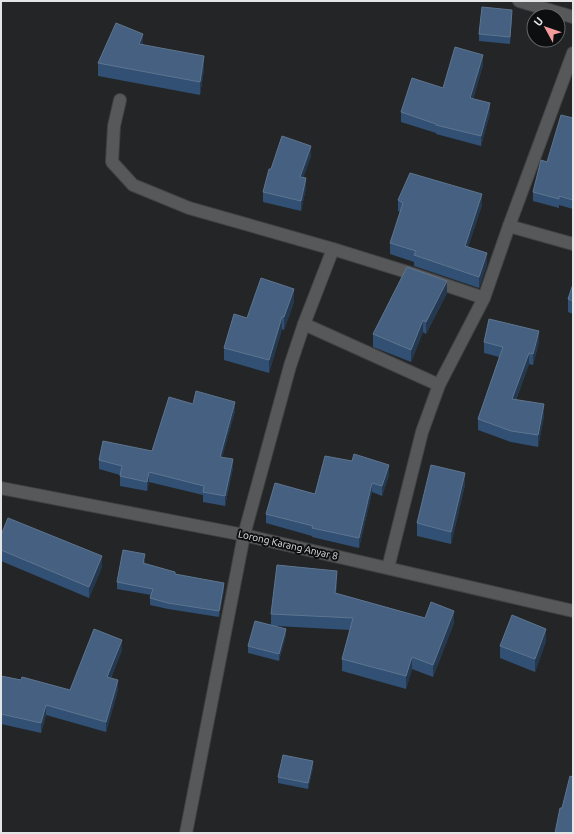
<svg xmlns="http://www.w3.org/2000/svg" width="574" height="834" viewBox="0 0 574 834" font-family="Ubuntu,sans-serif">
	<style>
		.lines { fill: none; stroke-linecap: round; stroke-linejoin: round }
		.street-casing { stroke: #414243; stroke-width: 14 }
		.street { stroke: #56585a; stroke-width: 12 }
		.wall { fill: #315074 }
		.shaded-wall { fill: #24384f }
		.building { fill: #456080; stroke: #5e7590 }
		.labels { text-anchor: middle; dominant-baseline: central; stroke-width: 4; stroke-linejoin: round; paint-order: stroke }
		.street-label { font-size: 10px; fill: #e4e5e7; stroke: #0d0e0f }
	</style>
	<rect width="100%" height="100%" fill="#232526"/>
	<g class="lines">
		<g class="street-casing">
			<g id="street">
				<path d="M 519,1 L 573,17"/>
				<path d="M 120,100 L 114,126 L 112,162 L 133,185 L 189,208 L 333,249 L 407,272 L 484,298"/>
				<path d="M 509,226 L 573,244"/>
				<path d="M 304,324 L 439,385"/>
				<path d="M 1,488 L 244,535 L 573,611"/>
				<path d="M 388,568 L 422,432 L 439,385 L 484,298 L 509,226 L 573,53"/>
				<path d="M 186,833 L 244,535 L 290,366 L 304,324 L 333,249"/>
			</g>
		</g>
		<use href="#street" class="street"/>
	</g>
	<g class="wall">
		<path d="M 512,16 L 510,44 L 479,41 L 479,34 Z"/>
		<path d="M 143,45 L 204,69 L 200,95 L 98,76 L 98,63 Z"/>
		<path d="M 483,65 L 473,99 L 490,113 L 481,146 L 436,134 L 436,133 L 401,122 L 401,112 Z"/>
		<path d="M 573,118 L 573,209 L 559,205 L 559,208 L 533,201 L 533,192 L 547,162 Z"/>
		<path d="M 311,156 L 303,178 L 306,188 L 301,211 L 263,202 L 263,192 L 271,169 Z"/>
		<path d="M 398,200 L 482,205 L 468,247 L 487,264 L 479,288 L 414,266 L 414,262 L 390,254 L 390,243 L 400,212 L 398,211 Z"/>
		<path d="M 573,284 L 573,314 L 568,312 L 568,299 Z"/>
		<path d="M 447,293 L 426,334 L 423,332 L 411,362 L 373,347 L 373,334 Z"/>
		<path d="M 294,302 L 284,330 L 282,329 L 269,373 L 224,360 L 224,348 L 247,318 Z"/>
		<path d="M 484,342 L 539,342 L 533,365 L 529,364 L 516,400 L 544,416 L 538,447 L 511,442 L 478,430 L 478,419 L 499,357 L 484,353 Z"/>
		<path d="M 235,411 L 222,457 L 233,468 L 225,506 L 203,502 L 203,495 L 149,482 L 147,491 L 120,486 L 120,475 L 99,469 L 99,460 L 152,451 Z"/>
		<path d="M 352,461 L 389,475 L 382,496 L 372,492 L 359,548 L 312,537 L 312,536 L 266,523 L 266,514 L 315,494 Z"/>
		<path d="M 465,485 L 451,544 L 417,536 L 417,523 Z"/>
		<path d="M 1,535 L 102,567 L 89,598 L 1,561 Z"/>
		<path d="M 145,560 L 144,564 L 224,589 L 219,617 L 168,609 L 150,605 L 150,598 L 151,595 L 117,589 L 117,582 Z"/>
		<path d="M 337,583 L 336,593 L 425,618 L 454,623 L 433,677 L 412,669 L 406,689 L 342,671 L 342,659 L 350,630 L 276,626 L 286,635 L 279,661 L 248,653 L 248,646 L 271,625 L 271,614 Z"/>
		<path d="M 546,641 L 535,672 L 500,658 L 500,646 Z"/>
		<path d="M 122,650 L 111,678 L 118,690 L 106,732 L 46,715 L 41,733 L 1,724 L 1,676 L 70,690 Z"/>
		<path d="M 313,768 L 308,789 L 278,783 L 278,777 Z"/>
	</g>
	<g class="shaded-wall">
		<path d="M 512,10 L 512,16 L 510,44 L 510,37 Z"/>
		<path d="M 143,34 L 143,47 L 139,44 Z"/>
		<path d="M 483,55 L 483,65 L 470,108 L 470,98 Z"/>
		<path d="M 204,56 L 204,69 L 200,95 L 200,82 Z"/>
		<path d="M 490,103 L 490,113 L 481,146 L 481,136 Z"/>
		<path d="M 311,146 L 311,156 L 300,187 L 300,177 Z"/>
		<path d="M 306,178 L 306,188 L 301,211 L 301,201 Z"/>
		<path d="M 482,194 L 482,205 L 465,257 L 465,246 Z"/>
		<path d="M 487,253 L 487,264 L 479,288 L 479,277 Z"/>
		<path d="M 447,281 L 447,293 L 426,334 L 426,322 Z"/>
		<path d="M 294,289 L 294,302 L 284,330 L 284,317 Z"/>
		<path d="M 282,317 L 282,329 L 269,373 L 269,360 Z"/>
		<path d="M 423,320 L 423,332 L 411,362 L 411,350 Z"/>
		<path d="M 539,331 L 539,342 L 533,365 L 533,354 Z"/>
		<path d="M 529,353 L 529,364 L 512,410 L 512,399 Z"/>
		<path d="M 235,402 L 235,411 L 220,466 L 220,457 Z"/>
		<path d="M 544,404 L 544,416 L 538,447 L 538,435 Z"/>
		<path d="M 233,459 L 233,468 L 225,506 L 225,496 Z"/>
		<path d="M 389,465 L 389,475 L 382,496 L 382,486 Z"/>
		<path d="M 149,472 L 149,482 L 147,491 L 147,482 Z"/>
		<path d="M 465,473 L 465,485 L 451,544 L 451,532 Z"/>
		<path d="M 372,483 L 372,492 L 359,548 L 359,538 Z"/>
		<path d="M 102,556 L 102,567 L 89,598 L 89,587 Z"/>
		<path d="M 337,571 L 337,583 L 335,605 L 335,593 Z"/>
		<path d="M 224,583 L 224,589 L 219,617 L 219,611 Z"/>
		<path d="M 454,611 L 454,623 L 433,677 L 433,665 Z"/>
		<path d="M 286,629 L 286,635 L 279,661 L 279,654 Z"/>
		<path d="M 546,629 L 546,641 L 535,672 L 535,659 Z"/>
		<path d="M 122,640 L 122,650 L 107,687 L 107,677 Z"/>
		<path d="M 412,657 L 412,669 L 406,689 L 406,676 Z"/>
		<path d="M 118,680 L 118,690 L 106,732 L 106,722 Z"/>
		<path d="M 46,705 L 46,715 L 41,733 L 41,723 Z"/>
		<path d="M 313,761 L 313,768 L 308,789 L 308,783 Z"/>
	</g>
	<g class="building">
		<path d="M 482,7 L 512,10 L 510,37 L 479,34 Z"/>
		<path d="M 116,23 L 143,34 L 139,44 L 204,56 L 200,82 L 98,63 Z"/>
		<path d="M 455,47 L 483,55 L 470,98 L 490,103 L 481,136 L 436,125 L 436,124 L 401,112 L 412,78 L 443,88 Z"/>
		<path d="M 561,115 L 573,118 L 573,200 L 559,196 L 559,199 L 533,192 L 541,160 L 547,162 Z"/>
		<path d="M 282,136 L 311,146 L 300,177 L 306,178 L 301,201 L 263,192 L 269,169 L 271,169 Z"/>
		<path d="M 410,173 L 482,194 L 465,246 L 487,253 L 479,277 L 414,255 L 416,251 L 390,243 L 403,203 L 398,200 Z"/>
		<path d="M 407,267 L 447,281 L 426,322 L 423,320 L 411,350 L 373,334 Z"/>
		<path d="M 261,278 L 294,289 L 284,317 L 282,317 L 269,360 L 224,348 L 234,314 L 247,318 Z"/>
		<path d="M 573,284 L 573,301 L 568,299 Z"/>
		<path d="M 489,319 L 539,331 L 533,354 L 529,353 L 512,399 L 544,404 L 538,435 L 511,431 L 478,419 L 503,347 L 484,342 Z"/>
		<path d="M 196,391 L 235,402 L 220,457 L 233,459 L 225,496 L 203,492 L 204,486 L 149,472 L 147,482 L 120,476 L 122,466 L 99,460 L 103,441 L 152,451 L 169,397 L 193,404 Z"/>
		<path d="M 354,454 L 389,465 L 382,486 L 372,483 L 359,538 L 312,528 L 313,526 L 266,514 L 275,483 L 315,494 L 325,456 L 352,461 Z"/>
		<path d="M 431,465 L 465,473 L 451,532 L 417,523 Z"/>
		<path d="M 8,518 L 102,556 L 89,587 L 1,550 L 1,535 Z"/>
		<path d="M 123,550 L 145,554 L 143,563 L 175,572 L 175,574 L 224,583 L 219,611 L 168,603 L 150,598 L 153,589 L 117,582 Z"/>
		<path d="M 277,565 L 337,571 L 335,593 L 425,618 L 431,602 L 454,611 L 433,665 L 412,657 L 406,676 L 342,659 L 353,618 L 271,614 Z"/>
		<path d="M 512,615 L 546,629 L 535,659 L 500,646 Z"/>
		<path d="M 255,621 L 286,629 L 279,654 L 248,646 Z"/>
		<path d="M 94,629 L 122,640 L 107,677 L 118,680 L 106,722 L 46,705 L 41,723 L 1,714 L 1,676 L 21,680 L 22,677 L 70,690 Z"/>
		<path d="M 283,755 L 313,761 L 308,783 L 278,777 Z"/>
		<path d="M 570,776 L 573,777 L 573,833 L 555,833 L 560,808 L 562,808 Z"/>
	</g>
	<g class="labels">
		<g class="street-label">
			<text transform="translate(288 545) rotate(13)">Lorong Karang Anyar 8</text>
		</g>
	</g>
	<rect width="574" height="834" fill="none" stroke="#e4e5e7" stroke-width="4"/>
	<g transform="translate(546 28) rotate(310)"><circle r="19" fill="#0d0e0f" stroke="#636465"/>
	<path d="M0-3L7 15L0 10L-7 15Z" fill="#f59b9b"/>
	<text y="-6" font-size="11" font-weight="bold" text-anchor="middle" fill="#e4e5e7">U</text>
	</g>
</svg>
